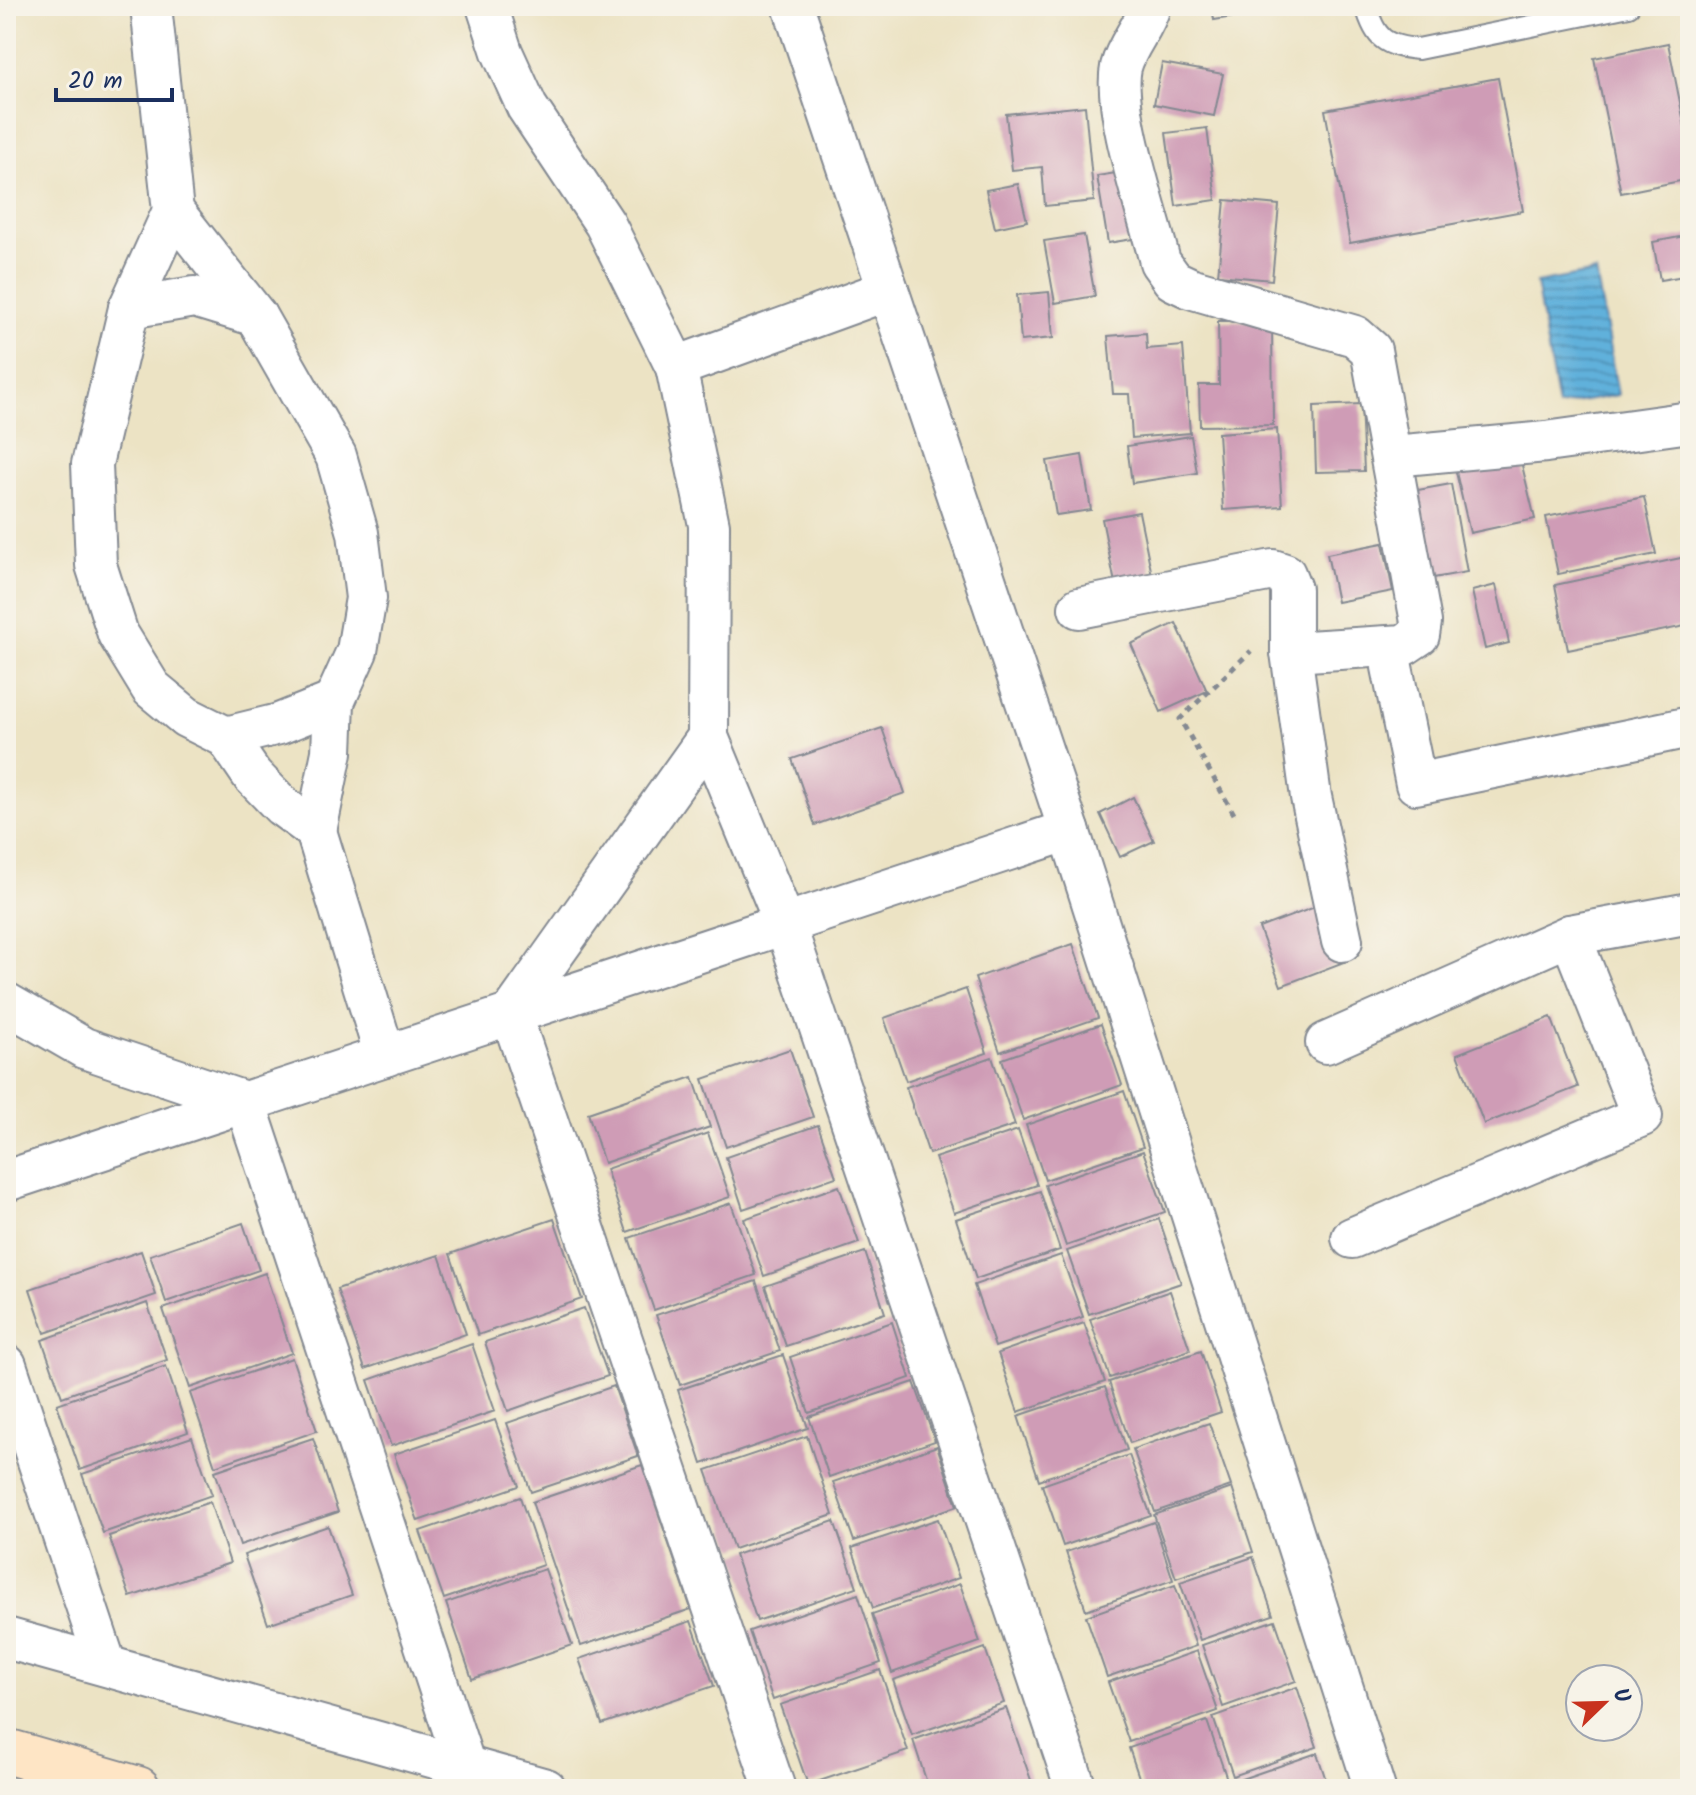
<svg xmlns="http://www.w3.org/2000/svg" width="1696" height="1795" viewBox="0 0 1696 1795" font-family="Kalam,sans-serif">
	<style>
		.water { fill: url(#water-rules); stroke: #3e709c; stroke-width: 2 }
		.building { fill: #cf9cb6 }
		.lines { fill: none; stroke-linecap: round; stroke-linejoin: round }
		.lane-casing { stroke: #848991; stroke-width: 24 }
		.street-casing { stroke: #848991; stroke-width: 44 }
		.secondary-casing { stroke: #848991; stroke-width: 48 }
		.path { stroke: #848991; stroke-width: 5; stroke-dasharray: 6 6; stroke-linecap: butt }
		.lane { stroke: #fff; stroke-width: 20 }
		.street { stroke: #fff; stroke-width: 40 }
		.secondary { stroke: #fee5c5; stroke-width: 44 }
	</style>
	<defs>
		<pattern id="water-rules" width="6" height="5" patternUnits="userSpaceOnUse" patternTransform="scale(2)"><rect width="6" height="5" fill="#61b1db"/><path d="M0 2.5h6" fill="none" stroke="#4f90b5"/></pattern>
	</defs>
	<rect width="100%" height="100%" fill="#f7f3e8"/>
	<filter id="ink" filterUnits="userSpaceOnUse"><feTurbulence type="fractalNoise" baseFrequency=".0125" numOctaves="2"/><feDisplacementMap in="SourceGraphic" scale="16" xChannelSelector="R" yChannelSelector="G"/><feConvolveMatrix kernelMatrix="1 2 1 2 8 2 1 2 1" color-interpolation-filters="sRGB"/></filter>
	<filter id="wash" filterUnits="userSpaceOnUse"><feTurbulence type="fractalNoise" baseFrequency=".006" numOctaves="4" result="noise"/><feDisplacementMap in="SourceGraphic" scale="32" xChannelSelector="R" yChannelSelector="G"/><feGaussianBlur stdDeviation="1.8" result="paint"/><feColorMatrix in="noise" values="0 0 0 0 0 0 0 0 0 0 0 0 0 0 0 0 0 1.4 0 .05"/><feComposite in="paint" operator="in"/></filter>
	<g filter="url(#wash)">
		<rect width="100%" height="100%" fill="#ece3c4"/>
		<path class="water" d="M 1596,272 L 1618,395 L 1558,406 L 1536,283 Z"/>
		<g id="blocks">
			<g class="building">
				<path d="M 1212,6 L 1289,6 L 1289,8 L 1214,20 Z"/>
				<path d="M 1668,43 L 1690,152 L 1690,179 L 1621,193 L 1594,58 Z"/>
				<path d="M 1162,63 L 1223,74 L 1214,116 L 1154,104 Z"/>
				<path d="M 1498,78 L 1523,211 L 1350,243 L 1325,110 Z"/>
				<path d="M 1085,106 L 1094,201 L 1045,206 L 1042,167 L 1012,170 L 1006,114 Z"/>
				<path d="M 1207,128 L 1216,200 L 1176,206 L 1166,133 Z"/>
				<path d="M 1135,170 L 1145,237 L 1108,243 L 1097,176 Z"/>
				<path d="M 1018,184 L 1027,221 L 995,228 L 986,190 Z"/>
				<path d="M 1225,200 L 1279,205 L 1272,280 L 1218,275 Z"/>
				<path d="M 1084,235 L 1095,296 L 1055,303 L 1044,241 Z"/>
				<path d="M 1690,235 L 1690,275 L 1660,280 L 1653,242 Z"/>
				<path d="M 1049,292 L 1053,338 L 1021,341 L 1017,295 Z"/>
				<path d="M 1218,321 L 1272,321 L 1273,425 L 1200,426 L 1199,385 L 1219,385 Z"/>
				<path d="M 1146,333 L 1147,349 L 1183,346 L 1190,433 L 1132,438 L 1129,394 L 1113,394 L 1108,336 Z"/>
				<path d="M 1361,404 L 1364,471 L 1316,472 L 1314,406 Z"/>
				<path d="M 1277,429 L 1282,506 L 1223,510 L 1218,433 Z"/>
				<path d="M 1191,436 L 1197,473 L 1132,483 L 1127,446 Z"/>
				<path d="M 1082,455 L 1091,510 L 1056,515 L 1047,461 Z"/>
				<path d="M 1520,457 L 1535,519 L 1470,533 L 1456,472 Z"/>
				<path d="M 1451,484 L 1467,572 L 1422,580 L 1407,492 Z"/>
				<path d="M 1644,497 L 1656,554 L 1558,574 L 1546,517 Z"/>
				<path d="M 1139,512 L 1153,580 L 1116,588 L 1102,519 Z"/>
				<path d="M 1383,543 L 1393,591 L 1337,602 L 1327,554 Z"/>
				<path d="M 1690,556 L 1690,625 L 1568,650 L 1555,585 Z"/>
				<path d="M 1496,585 L 1509,643 L 1485,649 L 1472,591 Z"/>
				<path d="M 1176,623 L 1207,691 L 1161,712 L 1131,644 Z"/>
				<path d="M 882,728 L 905,793 L 815,825 L 792,759 Z"/>
				<path d="M 1133,797 L 1154,841 L 1120,857 L 1100,814 Z"/>
				<path d="M 1323,904 L 1344,962 L 1281,986 L 1259,928 Z"/>
				<path d="M 1073,944 L 1098,1018 L 1000,1052 L 975,978 Z"/>
				<path d="M 966,989 L 987,1053 L 906,1081 L 884,1018 Z"/>
				<path d="M 1551,1017 L 1578,1087 L 1484,1124 L 1457,1054 Z"/>
				<path d="M 1101,1024 L 1122,1085 L 1023,1120 L 1002,1059 Z"/>
				<path d="M 790,1049 L 813,1117 L 726,1147 L 703,1079 Z"/>
				<path d="M 992,1057 L 1015,1125 L 929,1154 L 906,1087 Z"/>
				<path d="M 693,1077 L 710,1127 L 604,1163 L 588,1113 Z"/>
				<path d="M 1124,1091 L 1143,1147 L 1045,1180 L 1026,1125 Z"/>
				<path d="M 818,1125 L 836,1177 L 743,1209 L 726,1157 Z"/>
				<path d="M 1018,1130 L 1037,1185 L 954,1213 L 935,1158 Z"/>
				<path d="M 708,1133 L 730,1197 L 627,1232 L 606,1169 Z"/>
				<path d="M 1143,1151 L 1165,1212 L 1066,1246 L 1045,1185 Z"/>
				<path d="M 839,1186 L 859,1243 L 764,1276 L 744,1219 Z"/>
				<path d="M 1040,1191 L 1060,1250 L 976,1279 L 956,1219 Z"/>
				<path d="M 731,1203 L 756,1275 L 654,1310 L 629,1238 Z"/>
				<path d="M 554,1219 L 582,1299 L 478,1335 L 450,1254 Z"/>
				<path d="M 1159,1219 L 1181,1283 L 1089,1314 L 1067,1251 Z"/>
				<path d="M 243,1223 L 259,1270 L 166,1302 L 150,1255 Z"/>
				<path d="M 141,1251 L 156,1295 L 45,1333 L 30,1289 Z"/>
				<path d="M 865,1252 L 885,1313 L 786,1346 L 765,1286 Z"/>
				<path d="M 439,1255 L 466,1334 L 365,1369 L 337,1289 Z"/>
				<path d="M 1061,1255 L 1083,1317 L 995,1347 L 974,1285 Z"/>
				<path d="M 265,1273 L 292,1353 L 190,1388 L 163,1309 Z"/>
				<path d="M 756,1281 L 780,1351 L 680,1385 L 656,1315 Z"/>
				<path d="M 1170,1291 L 1190,1350 L 1110,1378 L 1090,1319 Z"/>
				<path d="M 147,1303 L 167,1360 L 62,1397 L 42,1340 Z"/>
				<path d="M 584,1308 L 608,1376 L 508,1411 L 485,1342 Z"/>
				<path d="M 892,1322 L 910,1378 L 809,1413 L 790,1357 Z"/>
				<path d="M 1084,1323 L 1105,1382 L 1018,1412 L 998,1353 Z"/>
				<path d="M 472,1344 L 495,1411 L 391,1446 L 368,1380 Z"/>
				<path d="M 1201,1351 L 1221,1412 L 1130,1443 L 1109,1382 Z"/>
				<path d="M 783,1355 L 808,1428 L 702,1464 L 678,1390 Z"/>
				<path d="M 292,1358 L 317,1431 L 215,1466 L 190,1393 Z"/>
				<path d="M 166,1366 L 188,1432 L 80,1470 L 57,1404 Z"/>
				<path d="M 914,1382 L 935,1441 L 829,1477 L 809,1417 Z"/>
				<path d="M 614,1386 L 638,1456 L 531,1492 L 507,1423 Z"/>
				<path d="M 1105,1387 L 1127,1450 L 1039,1480 L 1018,1416 Z"/>
				<path d="M 495,1420 L 519,1486 L 418,1521 L 394,1454 Z"/>
				<path d="M 1209,1423 L 1231,1486 L 1155,1512 L 1133,1449 Z"/>
				<path d="M 807,1436 L 833,1515 L 734,1549 L 706,1470 Z"/>
				<path d="M 192,1437 L 212,1495 L 103,1533 L 82,1474 Z"/>
				<path d="M 313,1438 L 338,1512 L 240,1545 L 215,1471 Z"/>
				<path d="M 937,1446 L 957,1506 L 854,1541 L 833,1482 Z"/>
				<path d="M 1129,1455 L 1151,1516 L 1063,1546 L 1042,1485 Z"/>
				<path d="M 642,1465 L 691,1609 L 581,1646 L 532,1502 Z"/>
				<path d="M 1232,1488 L 1253,1552 L 1176,1578 L 1154,1515 Z"/>
				<path d="M 520,1497 L 543,1565 L 444,1599 L 420,1531 Z"/>
				<path d="M 210,1502 L 230,1563 L 130,1597 L 109,1536 Z"/>
				<path d="M 938,1519 L 959,1578 L 873,1608 L 852,1548 Z"/>
				<path d="M 834,1521 L 857,1587 L 757,1621 L 735,1555 Z"/>
				<path d="M 1154,1522 L 1173,1580 L 1086,1610 L 1066,1552 Z"/>
				<path d="M 328,1526 L 352,1595 L 268,1624 L 244,1555 Z"/>
				<path d="M 1253,1557 L 1273,1615 L 1200,1640 L 1180,1582 Z"/>
				<path d="M 545,1569 L 572,1645 L 472,1679 L 446,1603 Z"/>
				<path d="M 960,1584 L 980,1642 L 892,1673 L 872,1614 Z"/>
				<path d="M 1175,1585 L 1196,1646 L 1107,1677 L 1086,1616 Z"/>
				<path d="M 858,1594 L 881,1663 L 773,1700 L 749,1631 Z"/>
				<path d="M 1275,1620 L 1296,1681 L 1223,1707 L 1202,1645 Z"/>
				<path d="M 691,1621 L 714,1686 L 602,1724 L 579,1659 Z"/>
				<path d="M 985,1648 L 1004,1703 L 912,1735 L 893,1680 Z"/>
				<path d="M 1197,1651 L 1218,1711 L 1129,1742 L 1108,1682 Z"/>
				<path d="M 880,1670 L 908,1751 L 808,1785 L 780,1705 Z"/>
				<path d="M 1297,1687 L 1317,1747 L 1233,1776 L 1213,1717 Z"/>
				<path d="M 1006,1708 L 1032,1783 L 1014,1789 L 929,1789 L 913,1740 Z"/>
				<path d="M 1207,1721 L 1228,1782 L 1207,1789 L 1143,1789 L 1129,1748 Z"/>
				<path d="M 1317,1753 L 1329,1789 L 1235,1789 L 1233,1782 Z"/>
			</g>
		</g>
	</g>
	<g filter="url(#ink)">
		<use href="#blocks" fill-opacity="0" stroke="#848991" stroke-width="2"/>
		<g class="lines">
			<g class="lane-casing">
				<path id="lane" d="M 1366,6 C 1375,39 1385,46 1418,49 L 1629,6"/>
			</g>
			<g class="street-casing">
				<g id="street">
					<path d="M 151,6 L 173,211 L 256,316 L 336,456 L 358,533 L 366,598 L 357,651 L 334,702 L 332,752 L 316,831 L 282,806 L 252,775 L 226,737 L 186,717 L 151,688 L 118,634 L 96,565 L 92,464 L 129,308 L 173,211"/>
					<path d="M 487,6 L 502,52 L 527,107 L 605,224 L 676,367 L 709,525 L 708,737 L 511,1014 L 775,1789"/>
					<path d="M 793,6 L 1069,830 L 1375,1789"/>
					<path d="M 129,308 L 194,297 L 256,316"/>
					<path d="M 676,367 L 888,290"/>
					<path d="M 1393,456 L 1546,442 L 1690,422"/>
					<path d="M 1079,608 L 1273,570 L 1285,574 L 1291,589 L 1291,652 L 1404,645 L 1419,635 L 1421,622 L 1371,350 L 1355,336 L 1190,288 L 1173,280 L 1160,262 C 1149,216 1112,110 1121,67 C 1127,44 1144,28 1150,6"/>
					<path d="M 1291,652 L 1311,797 L 1342,941"/>
					<path d="M 1392,667 L 1416,784 L 1690,727"/>
					<path d="M 226,737 L 279,724 L 334,702"/>
					<path d="M 708,737 L 785,924 L 1076,1789"/>
					<path d="M 316,831 L 385,1056"/>
					<path d="M 6,1003 L 84,1048 L 245,1102 L 465,1766"/>
					<path d="M 1326,1043 L 1570,935 L 1690,913"/>
					<path d="M 6,1181 L 1069,830"/>
					<path d="M 1352,1238 L 1642,1116 L 1570,935"/>
					<path d="M 6,1365 L 106,1665"/>
					<path d="M 6,1638 L 546,1789"/>
				</g>
			</g>
			<g class="secondary-casing">
				<path id="secondary" d="M 6,1751 L 138,1789"/>
			</g>
			<path class="path" d="M 1234,814 L 1180,719 L 1251,651"/>
			<use href="#lane" class="lane"/>
			<use href="#street" class="street"/>
			<use href="#secondary" class="secondary"/>
		</g>
	</g>
	<rect width="1696" height="1795" fill="none" stroke="#f7f3e8" stroke-width="32"/>
	<g transform="translate(1604 1703) rotate(67)"><circle r="38" fill="#f7f3e8" stroke="#9fa5b1" stroke-width="2"/>
	<path d="M0-6L14 30L0 20L-14 30Z" fill="#c8321e"/>
	<text y="-12" font-size="22" font-weight="bold" text-anchor="middle" fill="#1b2f5e">U</text>
	</g>
	<path d="M56 88v12h116v-12" fill="none" stroke="#1b2f5e" stroke-width="4"/>
	<text x="68" y="88" font-size="24" fill="#1b2f5e" stroke="#f7f3e8" stroke-width="6" paint-order="stroke">20 m</text>
</svg>
